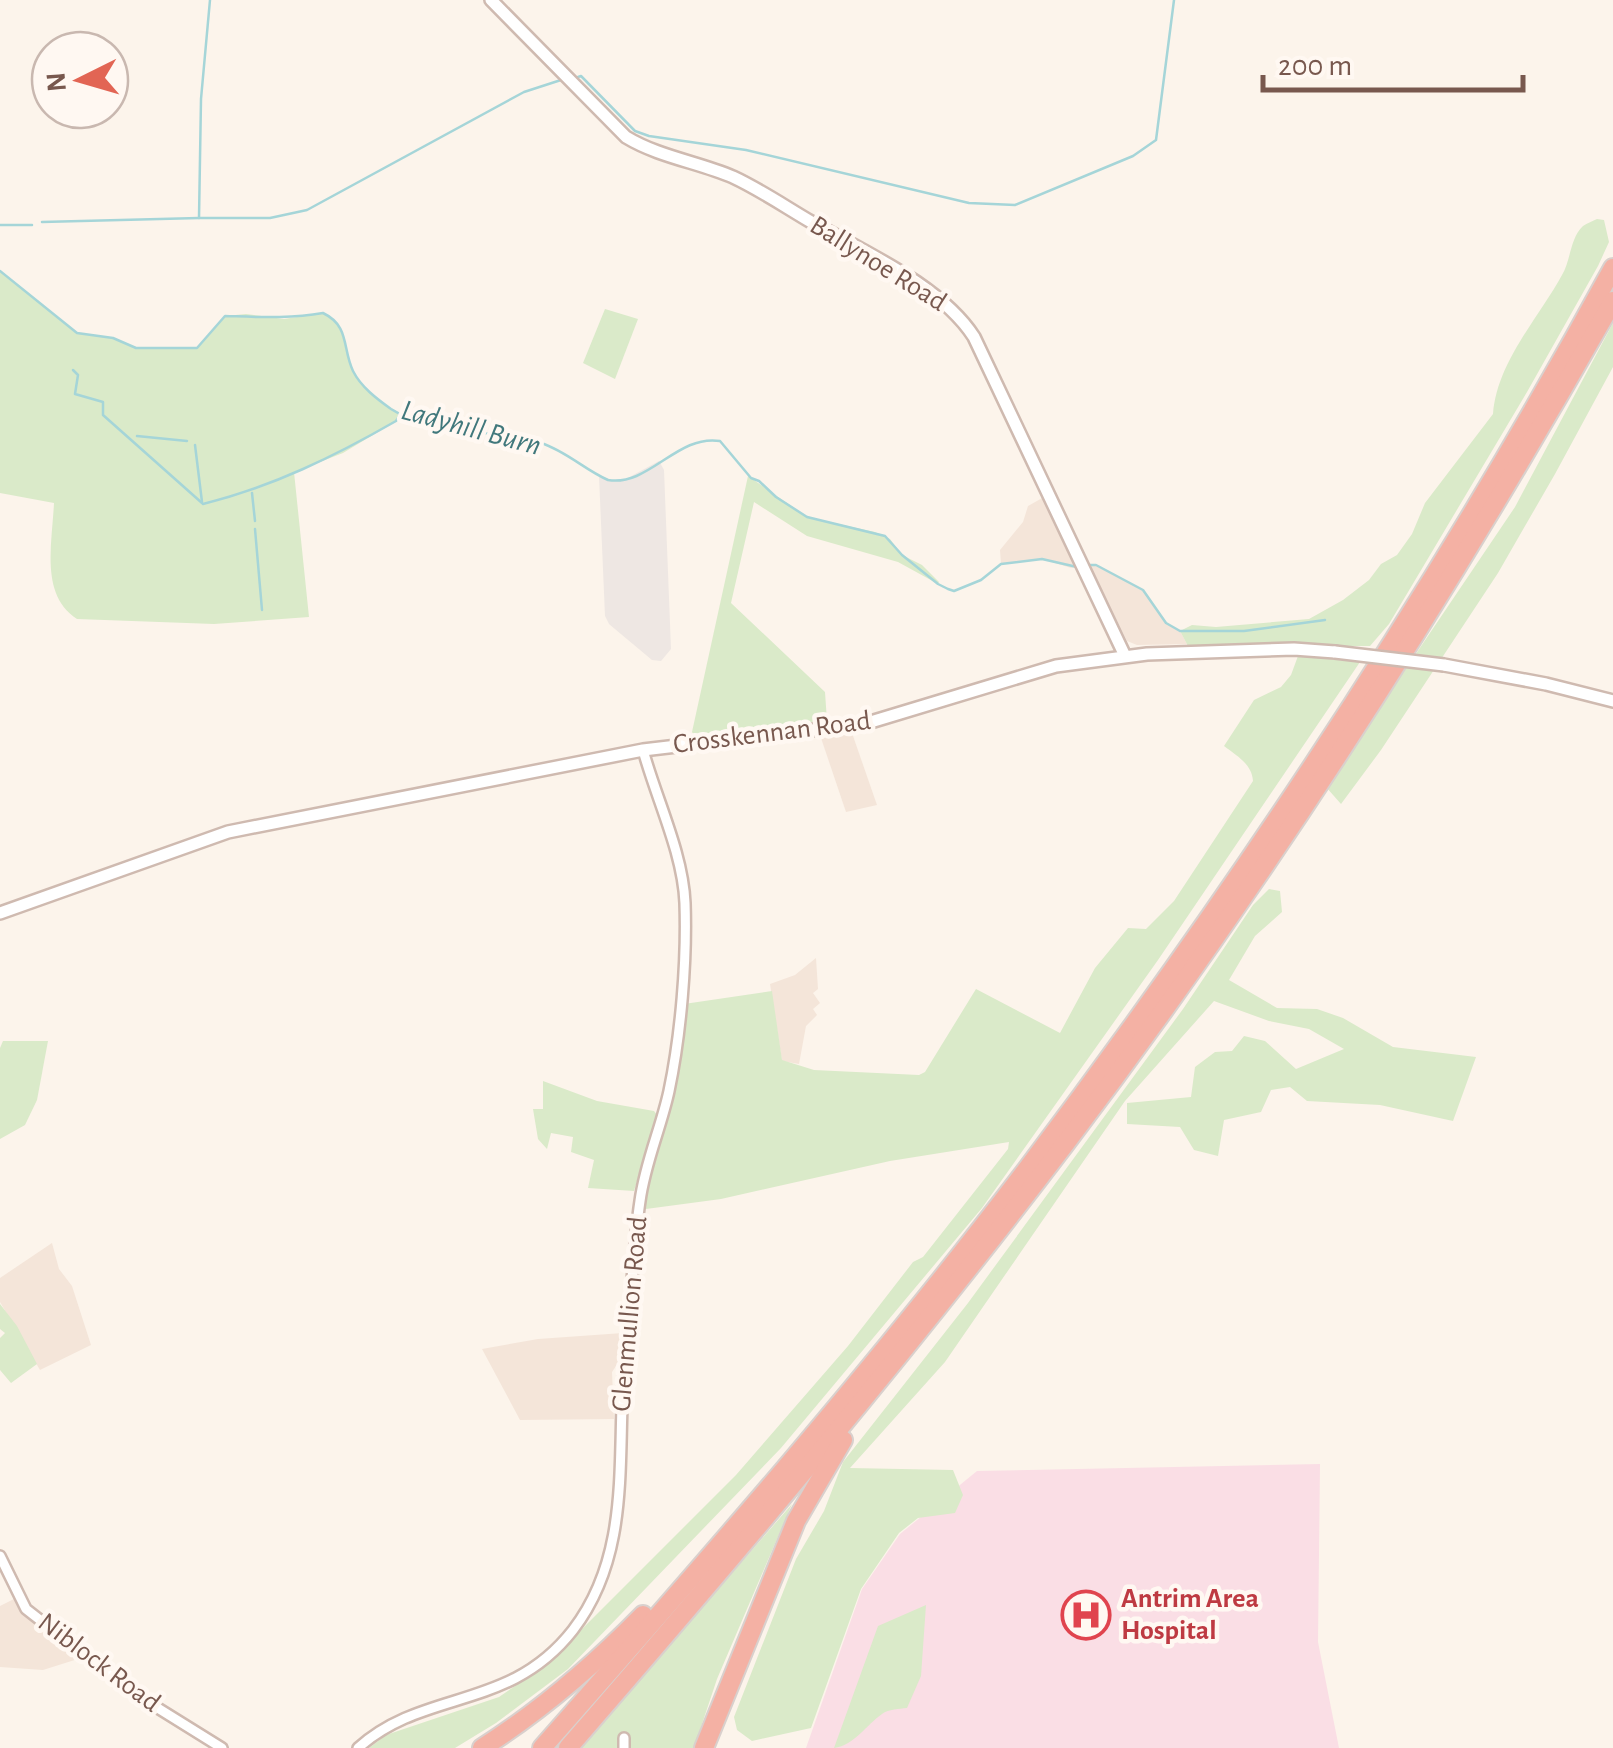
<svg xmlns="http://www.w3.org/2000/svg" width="1613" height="1748" viewBox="0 0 1613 1748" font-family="'Alegreya Sans',sans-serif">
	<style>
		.residential { fill: #f4e5d9 }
		.industrial { fill: #eee7e3 }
		.medical { fill: #fadee5 }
		.green { fill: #daeac9 }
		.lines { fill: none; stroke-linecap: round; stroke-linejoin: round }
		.stream { stroke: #a5d5d8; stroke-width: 2.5 }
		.minor-casing { stroke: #cfbab0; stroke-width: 14 }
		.tertiary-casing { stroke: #cfbab0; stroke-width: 16 }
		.motorway-casing { stroke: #d9d0cd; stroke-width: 22 }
		.minor { stroke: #fff; stroke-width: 9 }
		.tertiary { stroke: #fff; stroke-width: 11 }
		.motorway { stroke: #f4b1a4; stroke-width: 18 }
		.tertiary-bridge-casing { stroke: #cfbab0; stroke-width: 16; stroke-linecap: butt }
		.tertiary-bridge { stroke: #fff; stroke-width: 11 }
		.labels { text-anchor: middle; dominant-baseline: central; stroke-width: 9; stroke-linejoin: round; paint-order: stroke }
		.street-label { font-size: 28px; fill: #78584e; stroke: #fff8f2 }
		.health-label { font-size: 28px; font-weight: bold; fill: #be3a42; stroke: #fff8f2; text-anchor: start }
		.water-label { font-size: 30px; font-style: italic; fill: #41787c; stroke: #fff8f2 }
	</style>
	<rect width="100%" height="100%" fill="#fcf4eb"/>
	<g class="residential">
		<path d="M 1044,497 L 1079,567 L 1071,568 L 1042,559 L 1001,564 L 1000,550 L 1023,522 L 1028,506 Z"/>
		<path d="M 1089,565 L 1101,567 L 1144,591 L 1166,623 L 1180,631 L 1187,644 L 1137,645 L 1127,641 Z"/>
		<path d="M 852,733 L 877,805 L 846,812 L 821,738 Z"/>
		<path d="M 816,958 L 818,989 L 813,993 L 820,1003 L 813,1009 L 817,1015 L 806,1026 L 799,1064 L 782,1061 L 770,984 L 795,975 Z"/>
		<path d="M 52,1243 L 59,1269 L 72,1286 L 91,1345 L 40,1370 L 0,1302 L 0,1278 Z"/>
		<path d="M 623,1333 L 618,1363 L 612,1372 L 614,1419 L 520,1420 L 482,1349 L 538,1339 Z"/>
		<path d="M 14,1599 L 27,1614 L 81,1658 L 43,1670 L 0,1667 L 0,1606 Z"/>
	</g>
	<path class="industrial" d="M 659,461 L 664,470 L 671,649 L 661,661 L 652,660 L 609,624 L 605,616 L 599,476 L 617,481 L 624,480 Z"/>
	<path class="medical" d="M 1320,1464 L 1318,1642 L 1339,1748 L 806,1748 L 862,1589 L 900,1534 L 977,1471 Z"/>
	<g class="green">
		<path d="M 1597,219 L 1604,220 L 1609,242 L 1598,266 L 1527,392 L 1389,624 L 1370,646 L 1188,646 L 1180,631 L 1192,625 L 1216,627 L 1309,619 L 1343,600 L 1369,580 L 1381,564 L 1397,555 L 1412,534 L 1425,503 L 1493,414 C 1497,362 1538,319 1562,275 C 1571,260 1570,238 1583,226 C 1587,223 1593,221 1597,219 Z"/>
		<path d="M 0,271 L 78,333 L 113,338 L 136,348 L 197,348 L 225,316 L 246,314 L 284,319 L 323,313 C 348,326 342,346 352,369 C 361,388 382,405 401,413 L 396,421 L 343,453 L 294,472 L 309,617 L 214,624 L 77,619 C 40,595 52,545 54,503 L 0,493 Z"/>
		<path d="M 605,309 L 638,319 L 615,379 L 583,363 Z"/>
		<path d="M 1613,323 L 1613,367 L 1555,474 L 1498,573 L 1381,750 L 1341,804 L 1326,787 L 1515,507 Z"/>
		<path d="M 748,476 L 807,517 L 875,532 L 890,539 L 902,555 L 922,565 L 939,582 L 938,584 L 898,562 L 807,536 L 754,502 L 731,603 L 825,692 L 827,721 L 694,735 L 692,732 Z"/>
		<path d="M 1298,656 L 1360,662 L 1158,960 L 982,1208 L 781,1448 L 568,1669 L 496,1723 L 455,1748 L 369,1748 L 386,1735 L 499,1697 L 546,1665 L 736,1475 L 848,1346 L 913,1262 L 923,1257 L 1008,1149 L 1009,1142 L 890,1161 L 721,1199 L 646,1209 L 644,1199 L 675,1087 L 684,1004 L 772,991 L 782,1060 L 814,1070 L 919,1075 L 925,1072 L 976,989 L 1060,1033 L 1095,968 L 1128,928 L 1146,929 L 1174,901 L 1253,781 C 1252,764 1237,756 1224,746 L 1254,700 L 1281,687 L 1291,675 Z"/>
		<path d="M 1269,889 L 1280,891 L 1282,912 L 1255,936 L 1229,980 L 1277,1008 L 1317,1009 L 1343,1018 L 1393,1047 L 1476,1057 L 1453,1121 L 1380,1105 L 1307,1101 L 1290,1087 L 1271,1090 L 1261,1112 L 1224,1120 L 1218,1156 L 1194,1150 L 1180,1127 L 1127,1124 L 1127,1103 L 1191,1097 L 1195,1067 L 1215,1052 L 1232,1051 L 1244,1036 L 1265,1041 L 1296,1069 L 1344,1049 L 1309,1029 L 1269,1021 L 1214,1001 L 1125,1101 L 945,1362 L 850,1468 L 953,1470 L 963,1495 L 955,1513 L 918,1518 L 899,1533 L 861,1589 L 811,1728 L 752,1741 L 737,1730 L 734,1717 L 796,1559 L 824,1511 L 843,1462 L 968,1303 L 1183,1009 L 1253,905 Z"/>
		<path d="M 3,1041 L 48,1041 L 37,1100 L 25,1125 L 0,1139 L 0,1048 Z"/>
		<path d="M 543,1081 L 597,1101 L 654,1111 L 657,1115 L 634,1191 L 588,1188 L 594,1160 L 571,1152 L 573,1137 L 551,1133 L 547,1149 L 538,1139 L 533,1109 L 543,1109 Z"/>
		<path d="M 0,1304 L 17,1326 L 37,1364 L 11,1383 L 0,1370 L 0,1338 L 5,1333 L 0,1329 Z"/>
		<path d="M 792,1504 L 717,1679 L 694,1748 L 580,1748 Z"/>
		<path d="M 926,1605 L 921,1676 L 907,1708 C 899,1709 889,1709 882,1714 C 866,1725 855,1745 834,1748 L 878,1626 Z"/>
	</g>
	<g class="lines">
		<g class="stream">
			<path d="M 210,0 L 201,99 L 199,218 L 270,218 L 307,210 L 524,92 L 561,80"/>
			<path d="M 578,77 L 581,76 L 635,131 L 649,136 L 746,150 L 969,203 L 1015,205 L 1133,156 L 1156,140 L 1174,0"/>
			<path d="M 42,222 L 199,218"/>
			<path d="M 0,225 L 32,225"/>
			<path d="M 0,271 L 77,333 L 113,338 L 136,348 L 197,348 L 225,316 C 258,317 290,319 323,313 C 350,326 342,348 353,371 C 361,387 377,399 391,409 C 429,434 497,430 541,443 C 566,451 585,470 608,480 C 649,487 677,434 720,441 L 751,478 L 759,481 L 776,497 L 807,517 L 885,536 L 902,555 L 938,584 L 948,589 L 954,591 L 981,580 L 1001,564 L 1042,559 L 1077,567"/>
			<path d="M 73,370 L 78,375 L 75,394 L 103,402 L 103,415 L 202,503"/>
			<path d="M 137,436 L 187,441"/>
			<path d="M 195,445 L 202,502"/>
			<path d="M 252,493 L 255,521"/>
			<path d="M 203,504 C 272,487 335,456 396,421 L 400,415"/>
			<path d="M 255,529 L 262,610"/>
			<path d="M 1089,565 L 1096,565 L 1143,590 L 1166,623 L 1180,631 L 1244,631 L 1325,620"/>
		</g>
		<g class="minor-casing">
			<g id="minor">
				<path d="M 0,1556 L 26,1609 L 132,1692 L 222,1748"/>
				<path d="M 358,1748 C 425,1688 509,1712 573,1630 C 629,1557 618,1468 623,1382 C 624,1362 628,1342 629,1322 C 632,1282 634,1241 640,1201 C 645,1163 661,1128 669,1091 C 681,1034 687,961 685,903 C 683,853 656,798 643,750"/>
				<path d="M 624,1748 L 624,1738"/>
			</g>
		</g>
		<g class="tertiary-casing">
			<g id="tertiary">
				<path d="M 491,0 L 626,137 C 659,157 698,162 733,177 C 761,190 787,208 813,223 C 866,253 941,286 974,337 L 1125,656"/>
				<path d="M 1444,665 L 1546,684 L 1613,701"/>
				<path d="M 0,913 L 228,832 L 643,750 L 864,724 L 1056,666 L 1147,654 L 1294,649 L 1335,652"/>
			</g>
		</g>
		<g class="motorway-casing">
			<g id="motorway">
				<path d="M 482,1748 C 542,1710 593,1666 643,1615"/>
				<path d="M 542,1748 C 706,1562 870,1375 1021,1177 C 1239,889 1440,585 1613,268"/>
				<path d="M 568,1748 C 739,1551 907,1352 1065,1144 C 1268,877 1448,593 1613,301"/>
				<path d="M 704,1748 L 796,1521 L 843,1440"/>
			</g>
		</g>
		<use href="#minor" class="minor"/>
		<use href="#tertiary" class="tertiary"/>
		<use href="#motorway" class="motorway"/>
		<g class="tertiary-bridge-casing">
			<path id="tertiary-bridge" d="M 1335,652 L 1444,665"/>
		</g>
		<use href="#tertiary-bridge" class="tertiary-bridge"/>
	</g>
	<defs>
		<g id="hospital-ring" transform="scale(2.5)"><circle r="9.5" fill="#fff8f2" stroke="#e0444e" stroke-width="1.5"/><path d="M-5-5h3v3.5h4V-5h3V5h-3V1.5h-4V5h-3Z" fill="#e0444e"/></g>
	</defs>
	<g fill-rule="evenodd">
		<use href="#hospital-ring" x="1086" y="1615"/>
	</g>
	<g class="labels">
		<g class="street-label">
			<text transform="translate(878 264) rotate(32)">Ballynoe Road</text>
			<text transform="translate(772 733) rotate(-7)">Crosskennan Road</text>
			<text transform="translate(630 1314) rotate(-85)">Glenmullion Road</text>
			<text transform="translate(99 1663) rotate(37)">Niblock Road</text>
		</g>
		<g class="health-label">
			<text x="1121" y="1599">Antrim Area<tspan x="1121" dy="32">Hospital</tspan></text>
		</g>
		<g class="water-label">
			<text transform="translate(471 428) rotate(15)">Ladyhill Burn</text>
		</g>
	</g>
	<g transform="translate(80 80) rotate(265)"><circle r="48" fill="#fff8f2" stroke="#c9b8b0" stroke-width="2.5"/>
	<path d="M0-8L18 38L0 25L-18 38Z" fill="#e26554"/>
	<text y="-15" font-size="28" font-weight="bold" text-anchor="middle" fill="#78584e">N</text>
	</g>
	<path d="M1263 75v15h260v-15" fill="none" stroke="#78584e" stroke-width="5"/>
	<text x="1278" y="75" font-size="30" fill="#78584e" stroke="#fff8f2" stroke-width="8" paint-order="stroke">200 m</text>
</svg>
